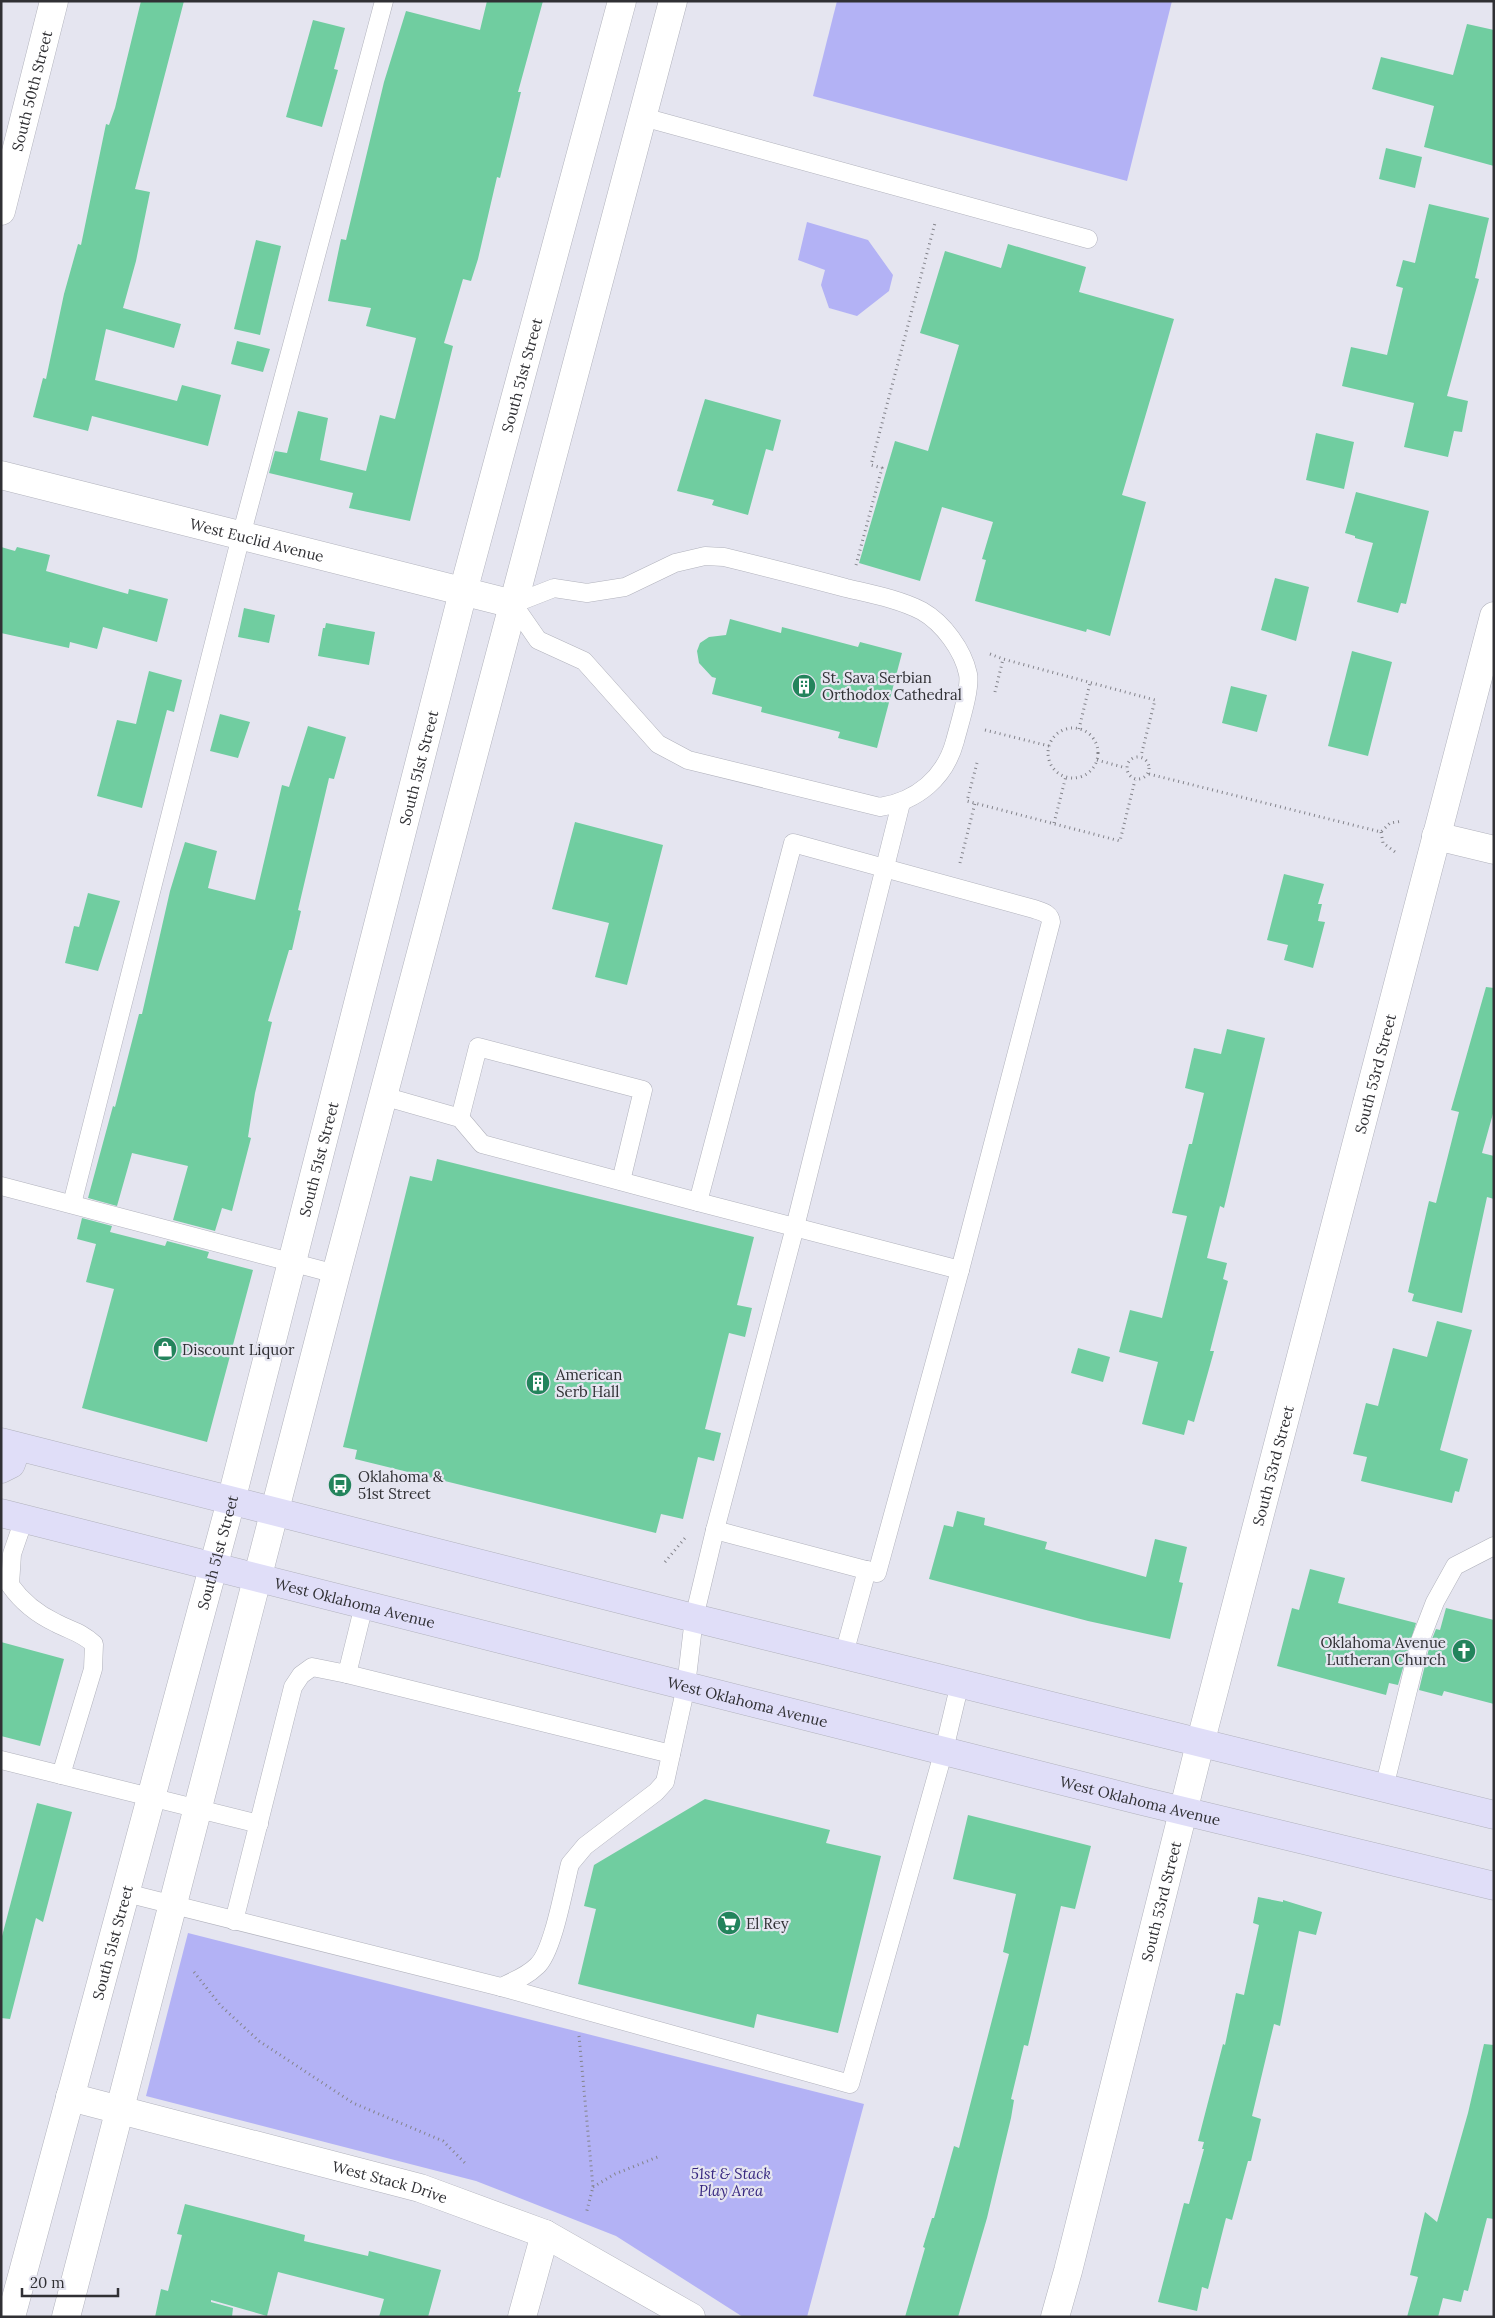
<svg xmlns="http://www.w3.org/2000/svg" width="1495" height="2318" viewBox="0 0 1495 2318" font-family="Lora,serif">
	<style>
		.green { fill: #b3b2f5 }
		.building { fill: #70cda0 }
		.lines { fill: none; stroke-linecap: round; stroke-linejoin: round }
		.service-casing { stroke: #b1b2bc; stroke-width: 19 }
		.minor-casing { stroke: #b1b2bc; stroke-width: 29 }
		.tertiary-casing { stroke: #b1b2bc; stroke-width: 29 }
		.secondary-casing { stroke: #b1b2bc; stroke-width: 29 }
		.path { stroke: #83838a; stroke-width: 3; stroke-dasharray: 1 4; stroke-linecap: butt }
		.service { stroke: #fff; stroke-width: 18 }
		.minor { stroke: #fff; stroke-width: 28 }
		.tertiary { stroke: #fff; stroke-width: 28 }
		.secondary { stroke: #e0def8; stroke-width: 28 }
		.labels { text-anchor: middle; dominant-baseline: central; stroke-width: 4.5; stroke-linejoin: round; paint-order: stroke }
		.street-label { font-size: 15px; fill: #303034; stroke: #e5e5f0 }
		.poi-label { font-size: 15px; fill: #303034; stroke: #e5e5f0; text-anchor: start }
		.park-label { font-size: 15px; font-style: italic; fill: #37277f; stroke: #e5e5f0 }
	</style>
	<rect width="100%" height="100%" fill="#e5e5f0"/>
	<g class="green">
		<path d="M 837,1 L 1172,1 L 1127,181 L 813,96 Z"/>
		<path d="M 807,222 L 868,240 L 893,275 L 889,291 L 857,316 L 829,308 L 821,285 L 825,270 L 798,260 Z"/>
		<path d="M 188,1933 L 864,2104 L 807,2317 L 743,2317 L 616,2236 L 476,2181 L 146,2096 Z"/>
	</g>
	<g class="building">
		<path d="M 141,1 L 184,1 L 135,189 L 150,192 L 136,261 L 123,308 L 181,324 L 174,348 L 106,329 L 95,380 L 177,401 L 182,385 L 221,395 L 208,446 L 92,416 L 88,431 L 33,417 L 43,378 L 46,379 L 64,294 L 78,244 L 81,245 L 106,124 L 109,125 L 115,108 Z"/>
		<path d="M 487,1 L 543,1 L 518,92 L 521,92 L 500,178 L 497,177 L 478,259 L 471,281 L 463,279 L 444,343 L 453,346 L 410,521 L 349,508 L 353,493 L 269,473 L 275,451 L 287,453 L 298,411 L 328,418 L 320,460 L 366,471 L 380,415 L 395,419 L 416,338 L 366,326 L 371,308 L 328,301 L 341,239 L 346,240 L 384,82 L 406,11 L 480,30 Z"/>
		<path d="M 313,20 L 345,28 L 334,69 L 338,70 L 322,127 L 286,117 Z"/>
		<path d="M 1467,24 L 1494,30 L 1494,166 L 1424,147 L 1434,106 L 1372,89 L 1381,57 L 1453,75 Z"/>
		<path d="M 1386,148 L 1422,157 L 1415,188 L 1379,179 Z"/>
		<path d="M 1429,204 L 1489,218 L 1475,278 L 1479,279 L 1447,396 L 1468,401 L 1462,432 L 1454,431 L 1448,457 L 1404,447 L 1414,403 L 1342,386 L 1351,347 L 1387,355 L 1403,288 L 1396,286 L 1403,260 L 1415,263 Z"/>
		<path d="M 256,240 L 281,246 L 260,335 L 234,329 Z"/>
		<path d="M 1008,244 L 1086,267 L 1079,292 L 1174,319 L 1122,495 L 1146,502 L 1110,636 L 1087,629 L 1086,632 L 975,601 L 986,560 L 982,559 L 993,522 L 942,507 L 920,581 L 859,563 L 895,441 L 928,451 L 959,345 L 920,333 L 945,251 L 1001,268 Z"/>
		<path d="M 237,341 L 270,349 L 263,372 L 231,364 Z"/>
		<path d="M 705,399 L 781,420 L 773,451 L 766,449 L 748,515 L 712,505 L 714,500 L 677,491 Z"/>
		<path d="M 1316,433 L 1354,442 L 1344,489 L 1306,480 Z"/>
		<path d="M 1356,492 L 1429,511 L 1406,604 L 1401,603 L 1398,613 L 1357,602 L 1373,543 L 1355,538 L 1355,536 L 1345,533 Z"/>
		<path d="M 1,547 L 15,551 L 17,547 L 50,555 L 46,571 L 128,594 L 129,589 L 168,599 L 157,642 L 103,627 L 97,649 L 70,642 L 69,648 L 1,633 Z"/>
		<path d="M 1275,578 L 1309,587 L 1296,641 L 1261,630 Z"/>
		<path d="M 244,608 L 275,615 L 269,643 L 238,637 Z"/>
		<path d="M 730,619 L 781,633 L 782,627 L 858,647 L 860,642 L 902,653 L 877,748 L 838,738 L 840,732 L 761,712 L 762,707 L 712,694 L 716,678 L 712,677 L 699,663 L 697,651 L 700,643 L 709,637 L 726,635 Z"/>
		<path d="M 326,623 L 375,632 L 369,665 L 318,656 L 323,628 L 325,628 Z"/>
		<path d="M 1352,651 L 1392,662 L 1368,756 L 1328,746 Z"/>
		<path d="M 149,671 L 182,680 L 174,712 L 167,710 L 142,808 L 97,796 L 117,720 L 136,724 Z"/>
		<path d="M 1231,686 L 1267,695 L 1257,732 L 1222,723 Z"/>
		<path d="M 220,714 L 250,722 L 238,758 L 210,751 Z"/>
		<path d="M 308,726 L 346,737 L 334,779 L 329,778 L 298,910 L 301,911 L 292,950 L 289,950 L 268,1021 L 272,1022 L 255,1093 L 248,1137 L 251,1138 L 232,1211 L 222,1208 L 215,1231 L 173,1220 L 188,1166 L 132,1153 L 117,1206 L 88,1198 L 113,1106 L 115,1107 L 139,1014 L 142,1014 L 170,891 L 185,842 L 217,851 L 208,888 L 255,900 L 282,785 L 289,787 Z"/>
		<path d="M 575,822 L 663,845 L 627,985 L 595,977 L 609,923 L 552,909 Z"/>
		<path d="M 1284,874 L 1324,884 L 1318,904 L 1322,904 L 1318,921 L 1325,922 L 1313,968 L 1284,960 L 1288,945 L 1267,940 Z"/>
		<path d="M 88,893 L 120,901 L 98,971 L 65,963 L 74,926 L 79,927 Z"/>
		<path d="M 1486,987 L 1494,988 L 1494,1110 L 1482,1153 L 1494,1156 L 1494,1199 L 1487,1197 L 1462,1313 L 1412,1301 L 1414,1294 L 1408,1292 L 1429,1201 L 1436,1203 L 1459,1112 L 1451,1110 Z"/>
		<path d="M 1227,1029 L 1265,1038 L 1224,1208 L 1220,1206 L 1207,1258 L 1227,1263 L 1223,1279 L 1228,1281 L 1210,1351 L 1214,1351 L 1207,1376 L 1194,1422 L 1188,1420 L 1184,1435 L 1142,1424 L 1158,1362 L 1119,1352 L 1130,1310 L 1162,1318 L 1187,1216 L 1172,1213 L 1189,1144 L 1192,1144 L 1204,1093 L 1185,1088 L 1194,1048 L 1221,1054 Z"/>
		<path d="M 437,1159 L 754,1237 L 737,1305 L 752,1308 L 745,1337 L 729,1333 L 705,1429 L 721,1433 L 714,1461 L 698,1457 L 683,1519 L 661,1514 L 656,1533 L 355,1459 L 357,1450 L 343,1447 L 410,1176 L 432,1181 Z"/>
		<path d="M 82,1218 L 112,1226 L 110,1232 L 165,1246 L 167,1241 L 209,1252 L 207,1258 L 253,1270 L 207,1442 L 82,1408 L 114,1289 L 86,1282 L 96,1244 L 77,1239 Z"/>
		<path d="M 1437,1321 L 1472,1330 L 1440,1450 L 1468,1459 L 1459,1492 L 1455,1491 L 1452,1503 L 1361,1481 L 1367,1457 L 1353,1454 L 1366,1403 L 1378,1406 L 1393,1348 L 1427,1357 Z"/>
		<path d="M 1078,1348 L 1110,1357 L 1103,1382 L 1071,1373 Z"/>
		<path d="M 957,1511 L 985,1518 L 984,1525 L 1047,1542 L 1045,1549 L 1146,1577 L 1155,1539 L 1187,1547 L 1179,1582 L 1183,1583 L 1170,1639 L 1088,1621 L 929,1579 L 944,1525 L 953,1527 Z"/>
		<path d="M 1310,1569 L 1345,1578 L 1338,1603 L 1416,1623 L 1398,1685 L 1389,1683 L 1386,1695 L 1277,1666 L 1292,1608 L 1299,1610 Z"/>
		<path d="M 1446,1608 L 1494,1620 L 1494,1704 L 1444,1691 L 1442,1696 L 1419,1690 L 1430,1644 L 1436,1629 L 1440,1630 Z"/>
		<path d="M 1,1642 L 64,1659 L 40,1746 L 1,1736 Z"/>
		<path d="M 705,1799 L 830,1830 L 826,1843 L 881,1856 L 838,2033 L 757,2014 L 754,2028 L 578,1984 L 596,1909 L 584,1906 L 594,1865 Z"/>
		<path d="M 37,1803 L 72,1812 L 43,1922 L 36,1918 L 10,2019 L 1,2018 L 1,1940 Z"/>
		<path d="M 968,1815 L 1091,1846 L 1075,1909 L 1061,1906 L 1028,2046 L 1024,2045 L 1011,2099 L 1014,2100 L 1011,2118 L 987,2218 L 958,2317 L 905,2317 L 925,2248 L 923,2247 L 932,2218 L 934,2218 L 954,2146 L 959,2148 L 1009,1954 L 1003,1952 L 1016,1894 L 953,1879 Z"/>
		<path d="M 1258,1897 L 1283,1902 L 1283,1900 L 1322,1912 L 1316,1935 L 1299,1931 L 1280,2026 L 1274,2024 L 1252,2116 L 1261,2119 L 1251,2161 L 1248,2161 L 1232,2220 L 1226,2218 L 1208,2289 L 1202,2287 L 1197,2311 L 1158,2302 L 1184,2203 L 1189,2204 L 1204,2149 L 1202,2149 L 1204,2142 L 1198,2141 L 1223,2044 L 1225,2045 L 1236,1993 L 1244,1995 L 1259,1925 L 1253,1923 Z"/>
		<path d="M 1484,2044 L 1494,2045 L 1494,2219 L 1487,2218 L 1468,2291 L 1464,2290 L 1461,2302 L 1443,2298 L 1438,2317 L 1407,2317 L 1418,2277 L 1410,2275 L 1425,2212 L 1437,2222 L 1468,2113 Z"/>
		<path d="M 185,2204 L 305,2235 L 304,2241 L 368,2256 L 369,2251 L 441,2270 L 428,2317 L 379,2317 L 384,2299 L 278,2272 L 267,2316 L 211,2300 L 211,2302 L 233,2308 L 232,2317 L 155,2317 L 161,2289 L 168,2291 L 182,2235 L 177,2234 Z"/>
	</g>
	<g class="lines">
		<g class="service-casing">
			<g id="service">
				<path d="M 643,117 L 1088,239"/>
				<path d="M 705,556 L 724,557 C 765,567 805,577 846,588 C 871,594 898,599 922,611 C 943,623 963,650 968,674 C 971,689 959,725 955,741 C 945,778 917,801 880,807 L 688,760 L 658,744 L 584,661 L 538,640 L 513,604 L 554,588 L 587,593 L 625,587 L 675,563 Z"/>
				<path d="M 383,1096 L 460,1118 L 482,1144 L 698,1202 L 793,843 L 1034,909 C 1042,912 1050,913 1051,922 L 960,1270 L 877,1573 L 715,1530"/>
				<path d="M 460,1118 L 478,1047 L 643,1090 L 621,1181"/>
				<path d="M 1,1186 L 336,1274"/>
				<path d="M 698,1202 L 960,1270"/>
				<path d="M 72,1204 L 241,536 L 384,1"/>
				<path d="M 24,1519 L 12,1554 L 10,1585 C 22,1602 37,1614 56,1623 C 71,1631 81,1632 94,1644 L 93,1669 L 61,1775"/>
				<path d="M 844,1654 L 867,1570"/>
				<path d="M 347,1674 L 671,1754"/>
				<path d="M 1,1760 L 259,1824"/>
				<path d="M 1384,1788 L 1420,1641 L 1435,1602 L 1455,1566 L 1494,1546"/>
				<path d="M 126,1893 L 501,1987 C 514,1981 527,1976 537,1966 C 553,1952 564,1887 570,1864 L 585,1846 L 656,1792 L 665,1782 L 686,1686 L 694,1618 L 715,1530 L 795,1227 L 901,803"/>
				<path d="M 234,1921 L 293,1687 L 301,1675 L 312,1667 L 347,1674 L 364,1605"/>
				<path d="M 501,1987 L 850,2084 L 944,1750 L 960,1683"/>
			</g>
		</g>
		<g class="minor-casing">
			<g id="minor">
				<path id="s1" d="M 1,211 L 54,1"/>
				<path id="s2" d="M 1,475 L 513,604"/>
				<path d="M 1436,836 L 1494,850"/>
				<path id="s3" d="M 70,2097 L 420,2188 L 545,2234 L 691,2317"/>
				<path d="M 522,2317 L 545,2234"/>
				<path id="s4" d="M 1055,2317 L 1068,2271 L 1200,1744 L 1494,616"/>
			</g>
		</g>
		<g class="tertiary-casing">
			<g id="tertiary">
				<path id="s5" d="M 11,2317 L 231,1501 L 463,592 L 622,1"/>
				<path d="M 66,2317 L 336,1274 L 673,1"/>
			</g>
		</g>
		<g class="secondary-casing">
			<g id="secondary">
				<path d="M 1,1442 L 694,1618 L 1494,1815"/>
				<path d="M 1,1469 L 11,1464 L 17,1447"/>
				<path id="s6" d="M 1,1513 L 1142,1801 L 1494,1886"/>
			</g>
		</g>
		<g class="path">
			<path d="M 856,565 L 882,468 L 871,465 L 935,223"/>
			<path d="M 990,654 L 1003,659"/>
			<path d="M 995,692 L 1003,659 L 1155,700 L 1141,756"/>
			<circle cx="1073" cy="753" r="25"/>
			<path d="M 1079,729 L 1090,683"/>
			<path d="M 985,730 L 1049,746"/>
			<circle cx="1138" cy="768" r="11"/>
			<path d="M 1097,760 L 1126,768"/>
			<path d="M 977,763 L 967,801 L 1120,841 L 1135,780"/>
			<path d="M 1149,774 L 1381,832 L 1390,823 L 1403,821"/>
			<path d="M 1054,823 L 1066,776"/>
			<path d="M 1381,832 L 1383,843 L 1395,852"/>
			<path d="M 960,863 L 975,803"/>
			<path d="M 665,1562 L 685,1538"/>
			<path d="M 194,1972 L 221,2006 L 259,2041 L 353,2103 L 443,2141 L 467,2165"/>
			<path d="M 579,2036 L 593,2187 L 586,2214"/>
			<path d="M 593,2187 L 615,2174 L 660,2156"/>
		</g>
		<use href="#service" class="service"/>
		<use href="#minor" class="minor"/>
		<use href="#tertiary" class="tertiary"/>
		<use href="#secondary" class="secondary"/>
	</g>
	<defs>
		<g id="building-disc" transform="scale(1.25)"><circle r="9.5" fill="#23845c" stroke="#e5e5f0"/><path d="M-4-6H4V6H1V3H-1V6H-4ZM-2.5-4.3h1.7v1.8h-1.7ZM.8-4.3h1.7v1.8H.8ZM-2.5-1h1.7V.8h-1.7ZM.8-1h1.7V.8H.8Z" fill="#fff"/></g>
		<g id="shop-disc" transform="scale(1.25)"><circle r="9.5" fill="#23845c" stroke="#e5e5f0"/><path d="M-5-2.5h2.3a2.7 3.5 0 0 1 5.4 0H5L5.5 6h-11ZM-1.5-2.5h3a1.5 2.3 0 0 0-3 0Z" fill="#fff"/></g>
		<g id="bus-disc" transform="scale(1.25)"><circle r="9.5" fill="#23845c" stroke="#e5e5f0"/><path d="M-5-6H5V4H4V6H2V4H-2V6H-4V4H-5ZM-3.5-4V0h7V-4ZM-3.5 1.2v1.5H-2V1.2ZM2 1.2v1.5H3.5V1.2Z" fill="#fff"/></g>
		<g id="church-disc" transform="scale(1.25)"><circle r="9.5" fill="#23845c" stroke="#e5e5f0"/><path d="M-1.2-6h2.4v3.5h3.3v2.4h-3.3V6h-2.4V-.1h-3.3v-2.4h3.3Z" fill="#fff"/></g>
		<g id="supermarket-disc" transform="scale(1.25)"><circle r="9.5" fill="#23845c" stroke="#e5e5f0"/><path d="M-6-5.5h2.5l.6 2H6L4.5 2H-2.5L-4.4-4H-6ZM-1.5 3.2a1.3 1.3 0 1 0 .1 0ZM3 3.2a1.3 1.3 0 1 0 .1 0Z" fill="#fff"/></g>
	</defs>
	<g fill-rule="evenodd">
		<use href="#building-disc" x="804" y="686"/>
		<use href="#shop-disc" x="165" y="1349"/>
		<use href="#building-disc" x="538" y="1383"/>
		<use href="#bus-disc" x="340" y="1485"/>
		<use href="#church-disc" x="1464" y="1651"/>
		<use href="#supermarket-disc" x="729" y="1923"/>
	</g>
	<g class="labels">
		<g class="street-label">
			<text stroke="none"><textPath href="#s1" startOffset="124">South 50th Street</textPath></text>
			<text stroke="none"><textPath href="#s5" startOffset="2008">South 51st Street</textPath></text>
			<text stroke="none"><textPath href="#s2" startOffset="264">West Euclid Avenue</textPath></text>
			<text stroke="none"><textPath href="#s5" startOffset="1602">South 51st Street</textPath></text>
			<text stroke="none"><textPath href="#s4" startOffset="1284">South 53rd Street</textPath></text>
			<text stroke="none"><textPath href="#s5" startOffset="1198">South 51st Street</textPath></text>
			<text stroke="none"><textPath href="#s4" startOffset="879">South 53rd Street</textPath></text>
			<text stroke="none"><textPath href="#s5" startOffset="792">South 51st Street</textPath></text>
			<text stroke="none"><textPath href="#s6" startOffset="365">West Oklahoma Avenue</textPath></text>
			<text stroke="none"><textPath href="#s6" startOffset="770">West Oklahoma Avenue</textPath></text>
			<text stroke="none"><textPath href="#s6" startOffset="1175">West Oklahoma Avenue</textPath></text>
			<text stroke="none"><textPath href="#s4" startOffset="429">South 53rd Street</textPath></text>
			<text stroke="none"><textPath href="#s5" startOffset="388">South 51st Street</textPath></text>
			<text stroke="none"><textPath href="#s3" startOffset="331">West Stack Drive</textPath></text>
		</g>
		<g class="poi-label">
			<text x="822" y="677">St. Sava Serbian<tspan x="822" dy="17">Orthodox Cathedral</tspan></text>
			<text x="182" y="1349">Discount Liquor</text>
			<text x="556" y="1374">American<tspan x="556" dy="17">Serb Hall</tspan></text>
			<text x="358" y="1476">Oklahoma &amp;<tspan x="358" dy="17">51st Street</tspan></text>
			<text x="1446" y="1642" text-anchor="end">Oklahoma Avenue<tspan x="1446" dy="17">Lutheran Church</tspan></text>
			<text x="746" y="1923">El Rey</text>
		</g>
		<g class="park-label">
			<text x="731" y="2173">51st &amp; Stack<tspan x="731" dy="17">Play Area</tspan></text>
		</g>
	</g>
	<rect width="1495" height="2318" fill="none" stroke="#303034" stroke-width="5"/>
	<path d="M22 2288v8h96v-8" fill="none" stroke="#303034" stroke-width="2.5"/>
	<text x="30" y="2288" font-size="15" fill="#303034" stroke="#e5e5f0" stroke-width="4" paint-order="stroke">20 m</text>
</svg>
